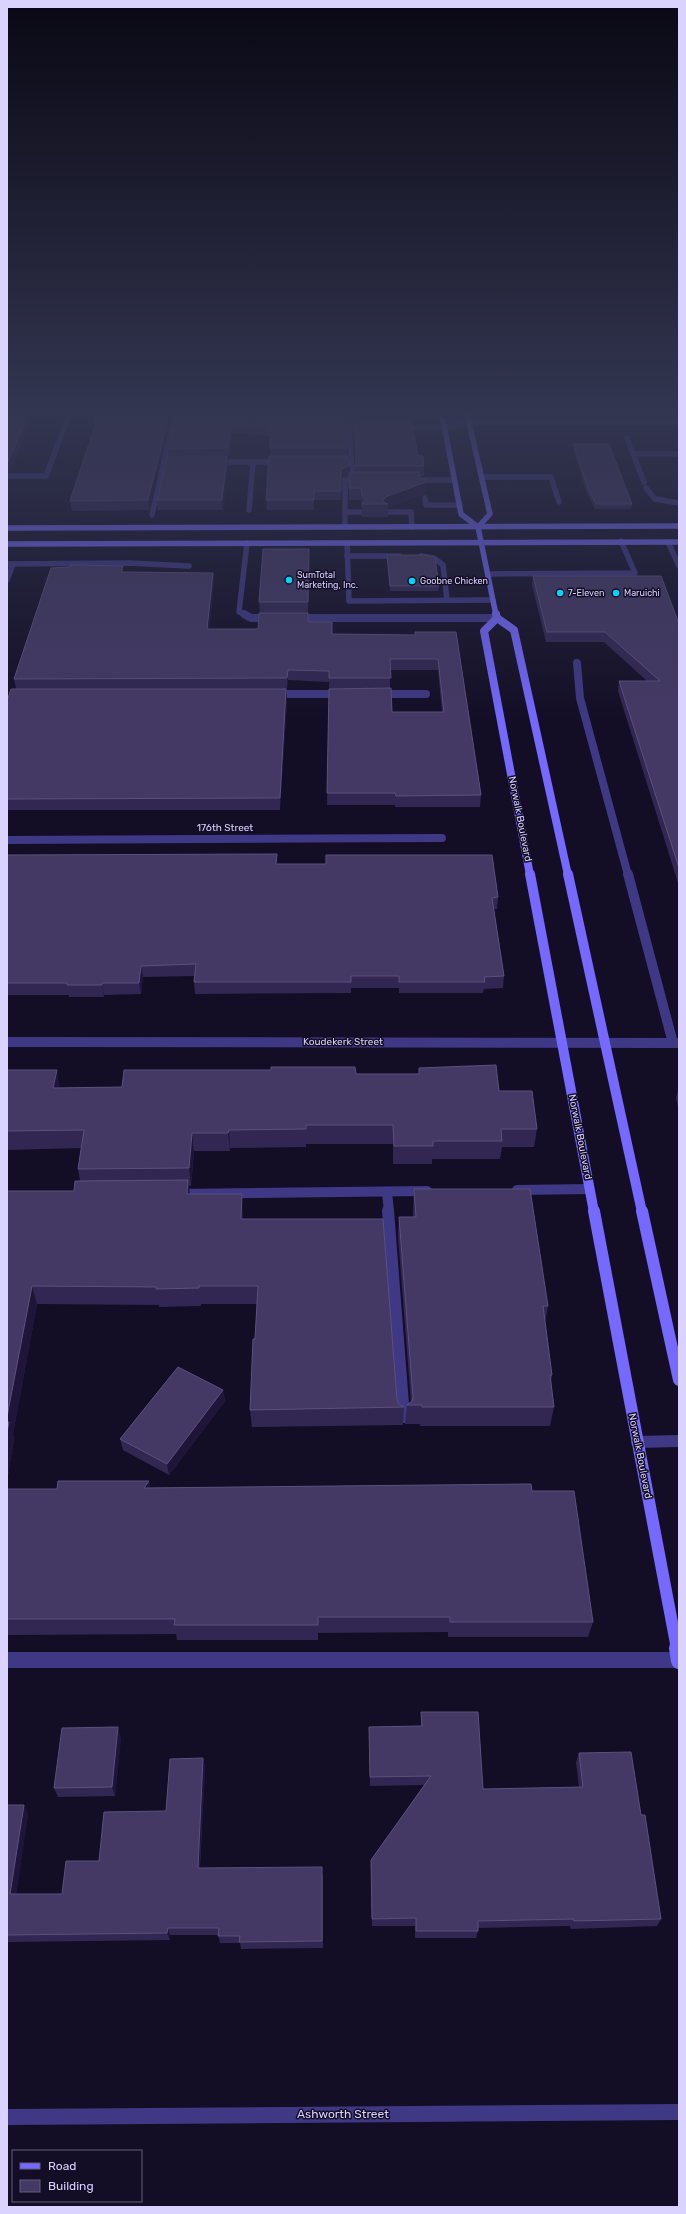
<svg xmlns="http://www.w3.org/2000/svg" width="686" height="2214" viewBox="0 0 686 2214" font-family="Rubik,sans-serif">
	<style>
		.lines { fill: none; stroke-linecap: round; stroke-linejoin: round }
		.lane-far4 { stroke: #3f3884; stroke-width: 5.5 }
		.lane-far3 { stroke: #3f3884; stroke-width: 8 }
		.lane-far2 { stroke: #3f3884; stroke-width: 10 }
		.lane-far1 { stroke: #3f3884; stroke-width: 12 }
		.lane { stroke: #3f3884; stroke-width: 16 }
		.street-far4 { stroke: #3f3884; stroke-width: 5.5 }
		.street-far3 { stroke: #3f3884; stroke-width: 8 }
		.street-far2 { stroke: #3f3884; stroke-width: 10 }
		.street-far1 { stroke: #3f3884; stroke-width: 12 }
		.street { stroke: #3f3884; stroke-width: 16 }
		.secondary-far4 { stroke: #7569ff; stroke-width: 5.5 }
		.secondary-far3 { stroke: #7569ff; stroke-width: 8 }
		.secondary-far2 { stroke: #7569ff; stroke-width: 10 }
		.secondary-far1 { stroke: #7569ff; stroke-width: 12 }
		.secondary { stroke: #7569ff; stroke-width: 16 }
		.wall { fill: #322753; fill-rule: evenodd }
		.shaded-wall { fill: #1e1539 }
		.building { fill: #443965; stroke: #5b517e }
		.poi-dot { fill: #00d6fd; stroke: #130e25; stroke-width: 1.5 }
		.labels { text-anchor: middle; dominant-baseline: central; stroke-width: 3; stroke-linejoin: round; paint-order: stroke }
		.far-poi-label { font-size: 9px; fill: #dad2ff; stroke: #130e25; text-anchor: start }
		.street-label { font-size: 10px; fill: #dad2ff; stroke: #130e25 }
		.near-street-label { font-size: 12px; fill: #dad2ff; stroke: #130e25 }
	</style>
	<rect width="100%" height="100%" fill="#130e25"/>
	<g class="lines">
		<g class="lane-far4">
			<path d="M 469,422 L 679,422"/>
			<path d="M 627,438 L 644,482"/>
			<path d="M 634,454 L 679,454"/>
			<path d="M 482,477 L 551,477 L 559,502"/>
			<path d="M 423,488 L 422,480 L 454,480"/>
			<path d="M 646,488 L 655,499 L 679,503"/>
			<path d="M 425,498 L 426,505 L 460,505"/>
			<path d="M 345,512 L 345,480 L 362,480"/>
			<path d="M 387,512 L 411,512 L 412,527"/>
			<path d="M 345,527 L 345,512 L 362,512"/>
			<path d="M 668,542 L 679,566"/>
			<path d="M 347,543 L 349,601 L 493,600"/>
			<path d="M 347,556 L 399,556"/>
			<path d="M 421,556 L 434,558 L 443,565 L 447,600"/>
			<path d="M 488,574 L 635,573 L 621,541"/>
			<path d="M 246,615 L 239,612 L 247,543"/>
		</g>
		<g class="lane-far3">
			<path d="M 244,614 L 251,618 L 271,618"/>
			<path d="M 295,618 L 497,618"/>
		</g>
		<g class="lane-far2">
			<path d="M 517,1190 L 589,1189"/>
			<path d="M 387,1192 L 389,1212"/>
			<path d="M 178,1194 L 427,1191"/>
		</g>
		<path class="lane-far1" d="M 388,1211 L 404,1417"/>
		<path class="lane" d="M 7,1660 L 679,1660"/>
		<g class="street-far4">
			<path d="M 349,419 L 442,419 L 469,422"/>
			<path d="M 349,422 L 352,472"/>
			<path d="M 350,427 L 368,428"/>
			<path d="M 400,428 L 444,427 L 461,424"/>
			<path d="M 214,462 L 282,462"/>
			<path d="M 7,476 L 46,476 L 69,414"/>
			<path d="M 249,510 L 253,462"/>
			<path d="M 152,515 L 175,414"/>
			<path d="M 7,564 L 129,563 L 189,566"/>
			<path d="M 7,580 L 13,564"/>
		</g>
		<g class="street-far3">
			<path d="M 577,663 L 580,698 L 628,875"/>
			<path d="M 273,694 L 341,694"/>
			<path d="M 379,694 L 426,694"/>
			<path d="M 7,840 L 442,838"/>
		</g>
		<g class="street-far2">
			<path d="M 628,874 L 673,1043"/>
			<path d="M 7,1042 L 679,1043"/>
		</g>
		<path class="street-far1" d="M 637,1442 L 679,1441"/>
		<path class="street" d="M 7,2117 L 679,2112"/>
		<g class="secondary-far4">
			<path d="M 442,414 L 461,514 L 478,527 L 496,615"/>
			<path d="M 467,414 L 490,514 L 478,527"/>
			<path d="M 7,528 L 679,526"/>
			<path d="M 7,544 L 679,542"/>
		</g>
		<g class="secondary-far3">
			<path d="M 496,614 L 497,618 L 514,630 L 568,875"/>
			<path d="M 497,618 L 484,631 L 530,875"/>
		</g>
		<g class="secondary-far2">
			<path d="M 530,874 L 594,1212"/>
			<path d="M 568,874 L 642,1212"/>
		</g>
		<g class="secondary-far1">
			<path d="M 594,1211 L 677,1649"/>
			<path d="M 642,1211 L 679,1380"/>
		</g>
		<path class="secondary" d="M 677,1648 L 679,1661"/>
	</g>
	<g class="wall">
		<path d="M 171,414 L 149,510 L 72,511 L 70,501 L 95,425 L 94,425 L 93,417 Z"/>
		<path d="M 177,414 L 410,414 L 410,415 L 347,416 L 345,421 L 347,456 L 350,472 L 354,472 L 354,466 L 356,463 L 354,422 L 418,456 L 424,466 L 424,476 L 420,476 L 420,479 L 426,482 L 426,494 L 388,507 L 388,517 L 362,517 L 362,508 L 361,508 L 361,500 L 349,500 L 349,476 L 341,478 L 341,500 L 314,500 L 314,510 L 267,510 L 266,500 L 270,456 L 270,436 L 232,433 L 229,457 L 227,457 L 228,466 L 223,510 L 158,510 L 157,500 L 169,457 L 169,449 Z"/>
		<path d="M 573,444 L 632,504 L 631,509 L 595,509 L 587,493 L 573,449 Z"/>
		<path d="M 309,549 L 308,613 L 260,613 L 259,602 Z"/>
		<path d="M 387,555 L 439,586 L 438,591 L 390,591 Z"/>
		<path d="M 123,566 L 123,572 L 213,573 L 214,583 L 209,629 L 258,629 L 308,622 L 332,634 L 415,635 L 456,632 L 481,795 L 480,807 L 395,807 L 395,805 L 327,805 L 329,682 L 288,680 L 287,689 L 286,689 L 287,700 L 280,810 L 7,810 L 7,701 L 16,689 L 14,679 ZM 390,670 L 438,670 L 442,712 L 392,712 L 390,688 Z"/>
		<path d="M 533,576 L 679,624 L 679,886 L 618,691 L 619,681 L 647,681 L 604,642 L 546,642 L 532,585 Z"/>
		<path d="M 7,855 L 277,864 L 498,897 L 497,909 L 494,909 L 504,976 L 503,988 L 484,989 L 483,993 L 399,993 L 399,988 L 351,988 L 351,993 L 195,994 L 194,982 L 195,976 L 143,977 L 141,994 L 104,995 L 104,997 L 69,997 L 69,995 L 7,995 Z"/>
		<path d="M 419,1068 L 499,1091 L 537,1129 L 534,1147 L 502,1147 L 500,1159 L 432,1159 L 432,1164 L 393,1164 L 393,1144 L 306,1144 L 306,1147 L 230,1148 L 230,1151 L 194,1151 L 191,1186 L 189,1186 L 190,1194 L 243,1212 L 243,1219 L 397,1400 L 399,1404 L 404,1407 L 403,1425 L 252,1427 L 250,1410 L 257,1304 L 201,1304 L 201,1306 L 159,1307 L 159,1305 L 37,1304 L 13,1434 L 14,1439 L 7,1481 L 7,1191 L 74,1191 L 80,1181 L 78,1169 L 81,1148 L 7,1150 L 7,1070 L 60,1088 L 122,1087 L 356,1074 L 419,1074 Z"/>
		<path d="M 679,1086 L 679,1111 L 676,1098 Z"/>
		<path d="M 414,1189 L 548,1306 L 545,1323 L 552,1375 L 551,1383 L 554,1407 L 550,1426 L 420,1426 L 420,1424 L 405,1424 L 407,1405 L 411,1402 L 398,1237 L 399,1217 L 413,1217 L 413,1210 Z"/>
		<path d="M 223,1390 L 225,1401 L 169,1475 L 123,1450 L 120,1439 Z"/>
		<path d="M 149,1481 L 150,1488 L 532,1491 L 593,1622 L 588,1637 L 448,1637 L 448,1632 L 318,1633 L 318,1640 L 177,1640 L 176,1634 L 7,1635 L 7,1489 L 57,1489 Z"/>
		<path d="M 421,1712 L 483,1789 L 579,1787 L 576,1762 L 579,1753 L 641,1815 L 661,1919 L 657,1926 L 571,1929 L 570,1926 L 478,1928 L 478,1931 L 476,1938 L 415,1938 L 415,1926 L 372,1926 L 371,1860 L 424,1785 L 370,1786 L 369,1727 L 421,1726 Z"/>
		<path d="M 121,1737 L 115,1796 L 58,1797 L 54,1788 Z"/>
		<path d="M 203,1758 L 205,1767 L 200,1868 L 323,1875 L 323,1948 L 241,1949 L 240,1943 L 220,1943 L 218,1935 L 170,1935 L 170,1940 L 7,1942 L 7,1805 L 24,1805 L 28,1814 L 16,1894 L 62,1894 L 99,1861 L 166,1811 Z"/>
	</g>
	<g class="shaded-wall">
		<path d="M 29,414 L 34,414 L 10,472 L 7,473 L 7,463 Z"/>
		<path d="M 169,414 L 171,414 L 149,510 L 148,500 Z"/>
		<path d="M 231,424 L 232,433 L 229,457 L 228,448 Z"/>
		<path d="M 227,457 L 228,466 L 223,510 L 222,500 Z"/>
		<path d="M 350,466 L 350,476 L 341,478 L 341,500 L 341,469 Z"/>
		<path d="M 426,482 L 426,494 L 388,507 L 388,504 L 383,502 L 385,497 Z"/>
		<path d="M 213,573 L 214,583 L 208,639 L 207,629 Z"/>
		<path d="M 288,670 L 288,680 L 287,689 L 287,678 Z"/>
		<path d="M 286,689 L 287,700 L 280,810 L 280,798 Z"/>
		<path d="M 141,966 L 143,977 L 141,994 L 139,983 Z"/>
		<path d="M 102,983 L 104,995 L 104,997 L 102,985 Z"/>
		<path d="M 57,1070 L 60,1088 L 57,1107 L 53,1088 Z"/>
		<path d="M 229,1130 L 230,1148 L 230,1151 L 228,1133 Z"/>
		<path d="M 192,1133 L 194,1151 L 191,1186 L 189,1168 Z"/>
		<path d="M 188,1180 L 190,1199 L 187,1194 Z"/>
		<path d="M 242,1194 L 243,1212 L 242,1238 L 241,1219 Z"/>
		<path d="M 32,1286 L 37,1304 L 13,1434 L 14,1439 L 7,1481 L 7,1417 Z"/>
		<path d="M 223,1390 L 225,1401 L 169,1475 L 167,1464 Z"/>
		<path d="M 149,1481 L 152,1498 L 144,1488 Z"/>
		<path d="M 118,1727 L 121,1737 L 115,1796 L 112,1787 Z"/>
		<path d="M 203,1758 L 205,1767 L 199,1876 L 198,1868 Z"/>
		<path d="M 24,1805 L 28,1814 L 15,1902 L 10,1894 Z"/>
		<path d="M 168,1928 L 170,1935 L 170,1940 L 167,1933 Z"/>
	</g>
	<g class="building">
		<path d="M 7,414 L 29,414 L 8,462 L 7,463 Z"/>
		<path d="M 94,414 L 169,414 L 148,500 L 70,501 L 98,417 L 93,417 Z"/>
		<path d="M 177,414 L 345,414 L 347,448 L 270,448 L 271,427 L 231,424 L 228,448 L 169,449 Z"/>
		<path d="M 354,422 L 412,422 L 418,456 L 423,456 L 424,466 L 354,466 L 356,462 Z"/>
		<path d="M 573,444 L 609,444 L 632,504 L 596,504 L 588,488 Z"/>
		<path d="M 269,456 L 347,456 L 350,466 L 341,469 L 341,491 L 314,491 L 314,500 L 266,500 Z"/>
		<path d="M 167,457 L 227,457 L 222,500 L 157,500 Z"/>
		<path d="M 349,472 L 419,472 L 420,479 L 426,479 L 426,482 L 385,497 L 383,502 L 388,504 L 362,504 L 366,500 L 362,496 L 361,488 L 349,488 Z"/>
		<path d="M 263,549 L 309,549 L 308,602 L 259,602 Z"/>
		<path d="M 387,555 L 425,555 L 435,558 L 439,586 L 390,586 Z"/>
		<path d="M 71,565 L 123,566 L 121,572 L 213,573 L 207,629 L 258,629 L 259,613 L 308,613 L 308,622 L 332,622 L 332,634 L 415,635 L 415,632 L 456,632 L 481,795 L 396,796 L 395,793 L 327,793 L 329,689 L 391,688 L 392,712 L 444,712 L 438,659 L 390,659 L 391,678 L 329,678 L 329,671 L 288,670 L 287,678 L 14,679 L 51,568 L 70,567 Z"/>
		<path d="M 533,576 L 661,576 L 679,624 L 679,868 L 619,681 L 660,681 L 605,632 L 547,632 Z"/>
		<path d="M 11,689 L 286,689 L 280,798 L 7,799 L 7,701 Z"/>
		<path d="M 277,854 L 276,864 L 326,864 L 326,855 L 492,855 L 498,897 L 492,898 L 504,976 L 484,977 L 485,982 L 399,982 L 399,976 L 351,976 L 351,982 L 194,982 L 196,964 L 141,966 L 139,983 L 102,983 L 102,985 L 67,985 L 67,983 L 7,983 L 7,855 Z"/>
		<path d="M 496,1065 L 499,1091 L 532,1091 L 537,1129 L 501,1129 L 502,1141 L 433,1141 L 433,1146 L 394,1146 L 393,1125 L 306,1125 L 306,1129 L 229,1130 L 228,1133 L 192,1133 L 189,1168 L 78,1169 L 84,1130 L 7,1131 L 7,1070 L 57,1070 L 53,1088 L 122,1087 L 124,1070 L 271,1070 L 271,1067 L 355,1067 L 356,1074 L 419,1074 L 419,1068 Z"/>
		<path d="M 188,1180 L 187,1194 L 242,1194 L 241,1219 L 383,1219 L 397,1400 L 399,1404 L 404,1407 L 250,1410 L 253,1339 L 255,1339 L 258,1286 L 199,1286 L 199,1288 L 156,1289 L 157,1287 L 32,1286 L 7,1417 L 7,1191 L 74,1191 L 75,1181 Z"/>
		<path d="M 414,1189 L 530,1189 L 548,1306 L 543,1306 L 552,1375 L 550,1375 L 554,1407 L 422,1407 L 422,1405 L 407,1405 L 412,1401 L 413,1397 L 399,1217 L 416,1217 Z"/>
		<path d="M 178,1367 L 223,1390 L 167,1464 L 120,1439 Z"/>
		<path d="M 7,1422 L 9,1422 L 7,1433 Z"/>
		<path d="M 58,1481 L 149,1481 L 144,1488 L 531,1484 L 532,1491 L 574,1491 L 593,1622 L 450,1622 L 450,1617 L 318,1617 L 318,1625 L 174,1625 L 175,1619 L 7,1619 L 7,1489 L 57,1489 Z"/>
		<path d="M 421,1712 L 478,1712 L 483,1789 L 583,1787 L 579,1753 L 631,1752 L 641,1815 L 645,1815 L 661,1919 L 574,1921 L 573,1919 L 478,1921 L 478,1931 L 416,1931 L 416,1918 L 372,1919 L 371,1860 L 431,1776 L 370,1777 L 369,1727 L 422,1726 Z"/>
		<path d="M 118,1727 L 112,1787 L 54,1788 L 62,1728 Z"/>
		<path d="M 203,1758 L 198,1868 L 322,1867 L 322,1941 L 239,1942 L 240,1936 L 218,1936 L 219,1928 L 168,1928 L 167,1933 L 7,1935 L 7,1805 L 24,1805 L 10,1894 L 62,1894 L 66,1861 L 99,1861 L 104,1812 L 166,1811 L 170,1759 Z"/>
	</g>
	<linearGradient id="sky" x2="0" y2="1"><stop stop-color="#0a0814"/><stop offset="0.57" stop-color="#333651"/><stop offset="1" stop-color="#333651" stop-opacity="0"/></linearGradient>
	<rect width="686" height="724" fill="url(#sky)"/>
	<g class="poi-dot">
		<circle cx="289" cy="580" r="4"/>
		<circle cx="412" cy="581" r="4"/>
		<circle cx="560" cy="593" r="4"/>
		<circle cx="616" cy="593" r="4"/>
	</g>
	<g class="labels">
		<g class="far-poi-label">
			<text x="297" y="575">SumTotal<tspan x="297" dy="10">Marketing, Inc.</tspan></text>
			<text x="420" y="581">Goobne Chicken</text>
			<text x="568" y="593">7-Eleven</text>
			<text x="624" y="593">Maruichi</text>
		</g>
		<g class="street-label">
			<text transform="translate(520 819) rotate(79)">Norwalk Boulevard</text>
			<text x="225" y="828">176th Street</text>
			<text x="343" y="1042">Koudekerk Street</text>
			<text transform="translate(580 1137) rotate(79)">Norwalk Boulevard</text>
			<text transform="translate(640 1456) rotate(79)">Norwalk Boulevard</text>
		</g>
		<g class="near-street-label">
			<text x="343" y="2114">Ashworth Street</text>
		</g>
	</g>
	<rect width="686" height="2214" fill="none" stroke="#dad2ff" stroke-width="16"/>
	<rect x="12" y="2150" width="130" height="52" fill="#130e25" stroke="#635c7c"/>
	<rect x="20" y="2163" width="20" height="6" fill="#7569ff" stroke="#635c7c"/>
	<text x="48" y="2170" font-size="12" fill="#dad2ff">Road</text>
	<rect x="20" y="2180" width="20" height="12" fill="#443965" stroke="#635c7c"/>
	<text x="48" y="2190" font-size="12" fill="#dad2ff">Building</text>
</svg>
